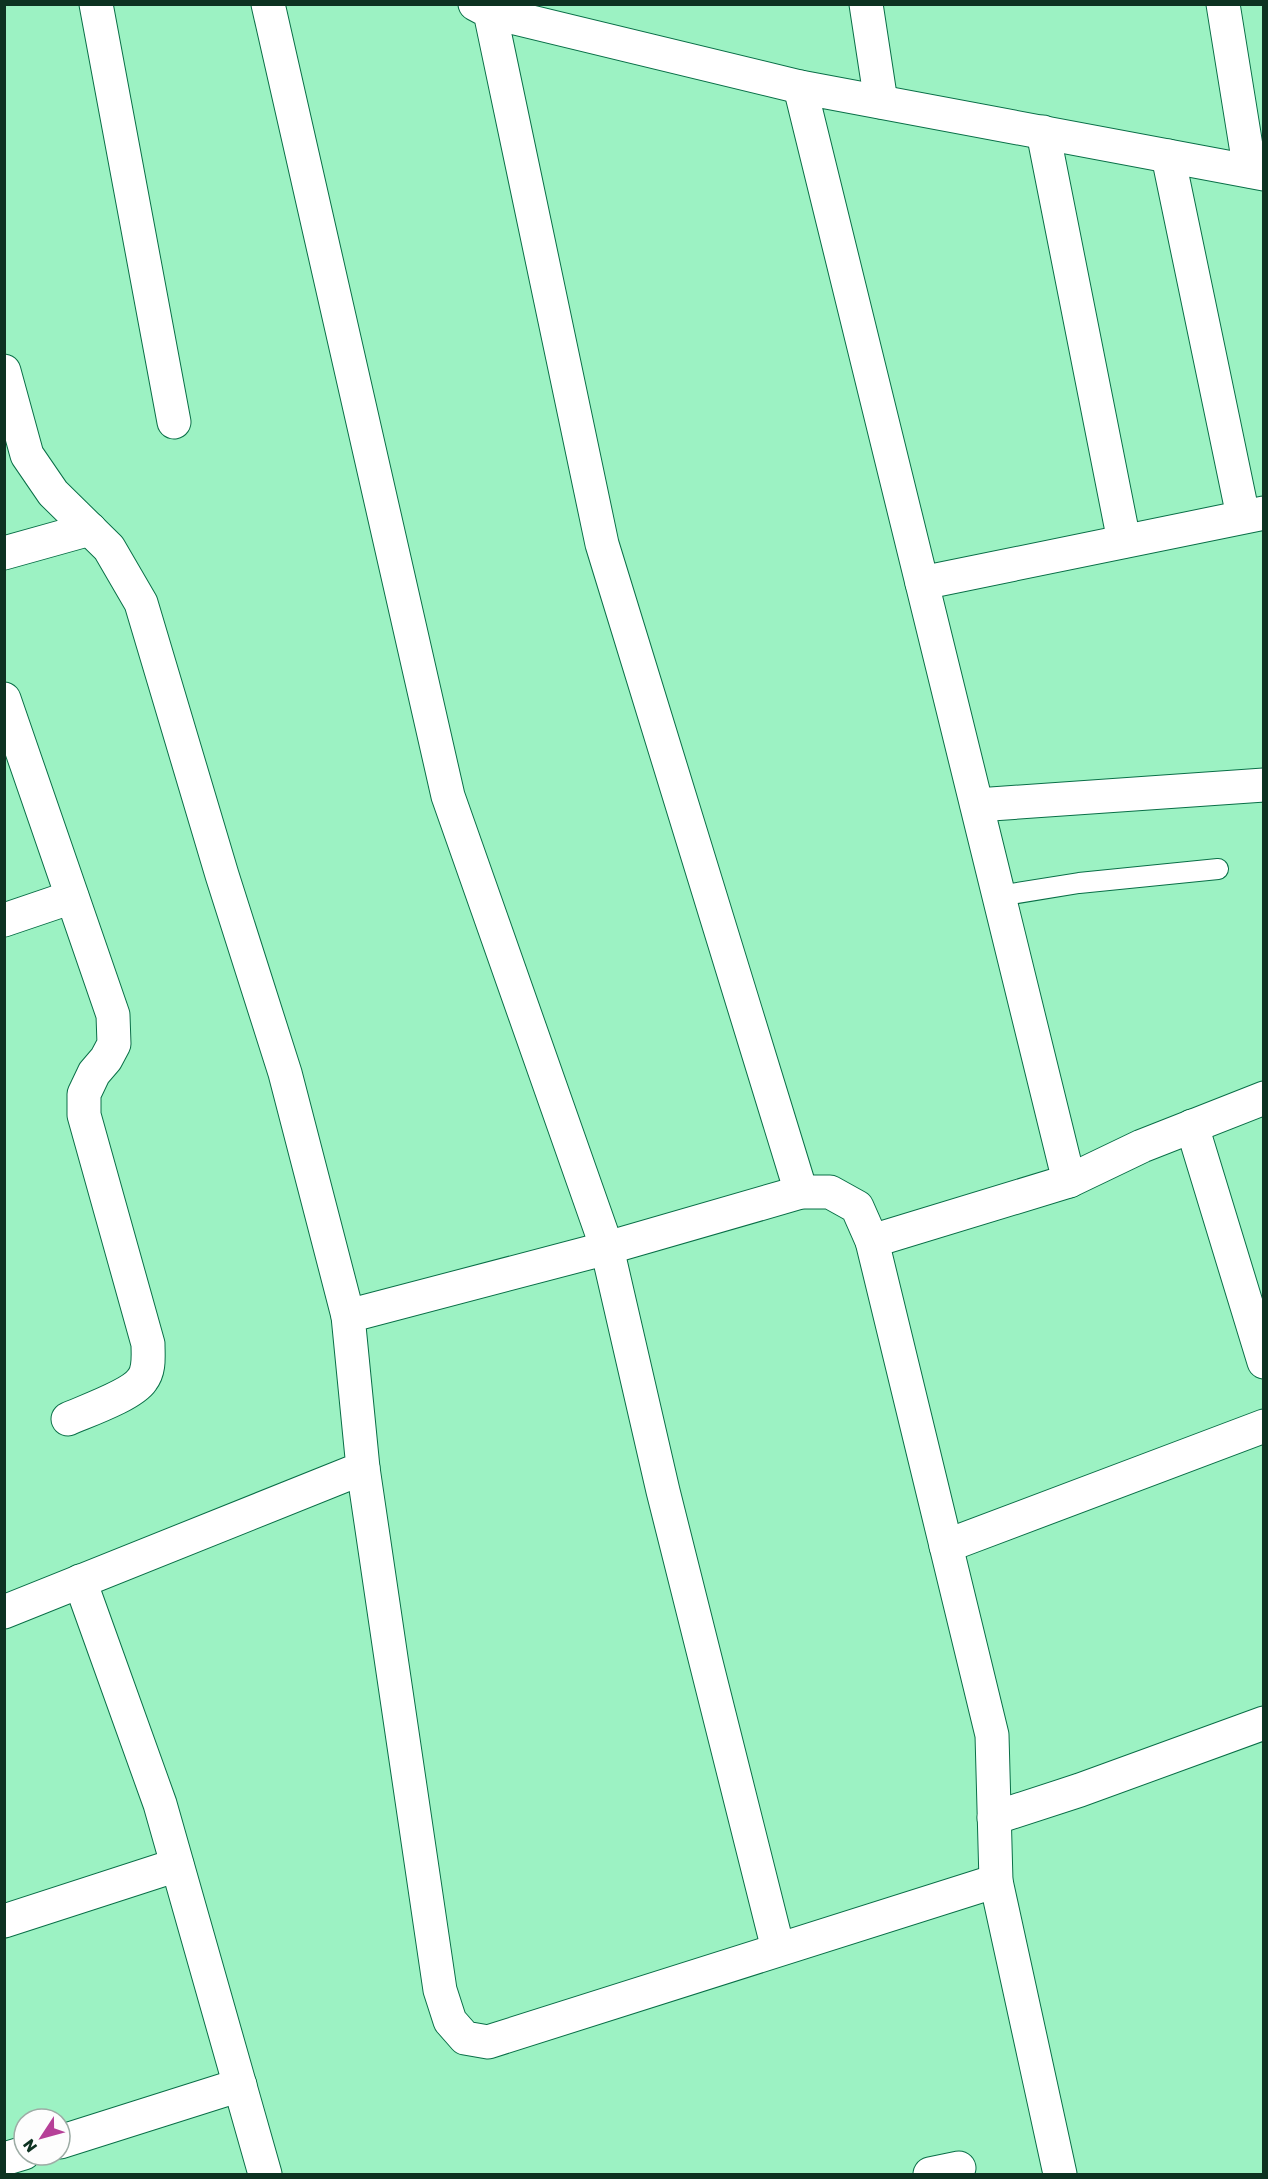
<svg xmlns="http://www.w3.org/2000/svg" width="1268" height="2179" viewBox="0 0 1268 2179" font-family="Rubik,sans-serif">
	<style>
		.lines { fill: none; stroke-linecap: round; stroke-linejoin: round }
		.lane-casing { stroke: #096f47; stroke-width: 22 }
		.street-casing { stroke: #096f47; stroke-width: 35 }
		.lane { stroke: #fff; stroke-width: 20 }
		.street { stroke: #fff; stroke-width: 33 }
	</style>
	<rect width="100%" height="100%" fill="#9cf2c3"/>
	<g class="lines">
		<g class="lane-casing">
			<path id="lane" d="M 999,896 L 1079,883 L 1218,869"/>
		</g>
		<g class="street-casing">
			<g id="street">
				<path d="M 96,4 L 174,422"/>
				<path d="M 268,4 L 448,796 L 607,1248 L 663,1491 L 778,1949"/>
				<path d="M 475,4 L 490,12 L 602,544 L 801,1192"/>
				<path d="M 866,4 L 881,102"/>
				<path d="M 1223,4 L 1250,171"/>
				<path d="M 490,12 L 800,87"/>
				<path d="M 1043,132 L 1124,541"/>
				<path d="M 1168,156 L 1243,516"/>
				<path d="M 4,371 L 27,455 L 53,493 L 109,548 L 141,603 L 222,875 L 285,1073 L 348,1316"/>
				<path d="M 4,553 L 90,529"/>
				<path d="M 922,583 L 1264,513"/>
				<path d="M 4,699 L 113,1015 L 114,1044 L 106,1059 L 94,1073 L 84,1094 L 84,1115 L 148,1344 C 148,1356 150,1370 142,1380 C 132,1395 86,1411 68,1419"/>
				<path d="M 977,805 L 1264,785"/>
				<path d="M 4,920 L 72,897"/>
				<path d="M 1192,1126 L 1264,1362"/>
				<path d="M 1069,1181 L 1142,1146 L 1264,1098"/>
				<path d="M 872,1241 L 992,1735 L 996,1881 L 1060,2174"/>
				<path d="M 363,1468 L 440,1990 L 450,2021 L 465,2038 L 488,2042 L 996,1881"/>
				<path d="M 946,1546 L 1264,1426"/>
				<path d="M 80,1581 L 160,1804 L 265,2174"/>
				<path d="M 4,1612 L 363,1468 L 348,1316 L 607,1248 L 801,1192 L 830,1192 L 857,1207 L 872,1241 L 1069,1181 L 800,87 L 1264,174"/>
				<path d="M 994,1818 L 1080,1790 L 1264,1723"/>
				<path d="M 4,1921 L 177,1865"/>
				<path d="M 60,2142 L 240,2085"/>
				<path d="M 4,2159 L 24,2153"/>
				<path d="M 930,2174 L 959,2168"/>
			</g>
		</g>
		<use href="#lane" class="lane"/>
		<use href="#street" class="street"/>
	</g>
	<rect width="1268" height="2179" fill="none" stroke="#0d3221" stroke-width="12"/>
	<g transform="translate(42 2137) rotate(234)"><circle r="28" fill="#fdfdfd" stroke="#9daca5" stroke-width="1.5"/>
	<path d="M0-4.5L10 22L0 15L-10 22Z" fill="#b64098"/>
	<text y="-9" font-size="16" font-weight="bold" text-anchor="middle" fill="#0d3221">N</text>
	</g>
</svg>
